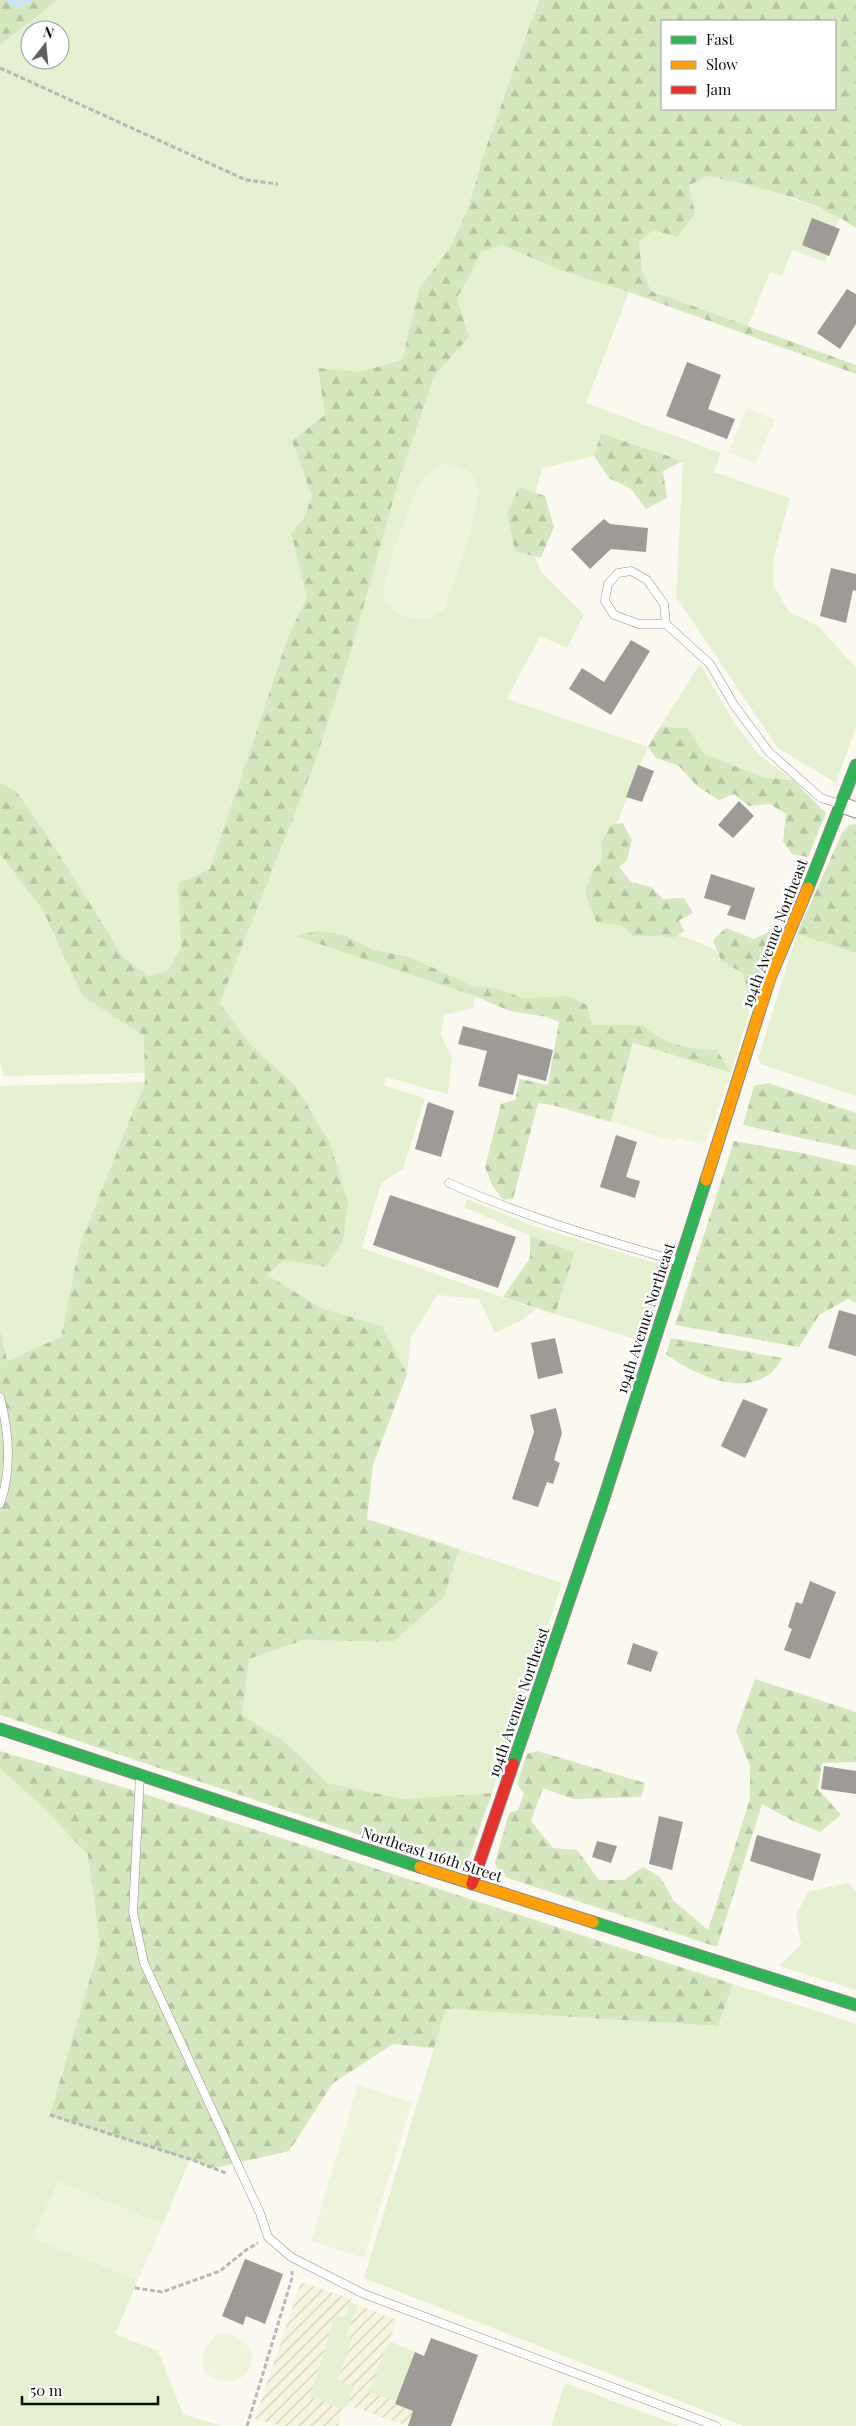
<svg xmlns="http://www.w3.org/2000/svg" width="856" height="2426" viewBox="0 0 856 2426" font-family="'Playfair Display',serif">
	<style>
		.farmland { fill: url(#farmland-furrows) }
		.grass { fill: #e4f0d0; fill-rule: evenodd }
		.forest { fill: url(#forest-firs); fill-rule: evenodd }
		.pitch { fill: #eef4da }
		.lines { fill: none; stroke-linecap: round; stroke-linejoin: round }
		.stream { stroke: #c7e5f4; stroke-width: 5.5 }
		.building { fill: #9e9b96 }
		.lane-casing { stroke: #94938f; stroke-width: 9 }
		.street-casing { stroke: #94938f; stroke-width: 17 }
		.fast-casing { stroke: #8b8986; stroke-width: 13 }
		.slow-casing { stroke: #8b8986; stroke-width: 13 }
		.jam-casing { stroke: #8b8986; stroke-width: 13 }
		.path { stroke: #b8b7b6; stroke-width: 3; stroke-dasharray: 5 2.5; stroke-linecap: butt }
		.lane { stroke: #fefefd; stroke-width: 8 }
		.street { stroke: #fefefd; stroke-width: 15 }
		.fast { stroke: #30b455; stroke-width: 11 }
		.slow { stroke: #ff9f0a; stroke-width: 11 }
		.jam { stroke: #e5322d; stroke-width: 11 }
		.labels { text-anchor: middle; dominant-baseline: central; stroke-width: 5; stroke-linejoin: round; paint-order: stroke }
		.street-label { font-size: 15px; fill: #0d0d0d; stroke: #fff }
	</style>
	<defs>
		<pattern id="farmland-furrows" width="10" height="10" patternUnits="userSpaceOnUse" patternTransform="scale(1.25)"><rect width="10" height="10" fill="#f7f4dd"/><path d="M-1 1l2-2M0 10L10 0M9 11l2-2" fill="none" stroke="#d3d0bc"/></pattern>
		<pattern id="forest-firs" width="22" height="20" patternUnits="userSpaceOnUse" patternTransform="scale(1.25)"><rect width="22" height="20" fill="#d4e7be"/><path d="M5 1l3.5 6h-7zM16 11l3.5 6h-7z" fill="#b5c5a2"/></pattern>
	</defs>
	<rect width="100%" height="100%" fill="#fbf8f0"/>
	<g class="farmland">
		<path d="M 301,2282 L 351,2299 L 345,2318 L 335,2315 L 311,2396 L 343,2409 L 338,2426 L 282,2426 L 255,2419 Z"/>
		<path d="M 358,2305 L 397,2320 L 369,2392 L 396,2401 L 395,2405 L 413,2411 L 408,2426 L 348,2405 L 354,2387 L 337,2381 L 353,2338 L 346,2335 Z"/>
	</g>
	<g class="grass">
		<path d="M 58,0 L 539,0 L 484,153 L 468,209 L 449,249 L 419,289 L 402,360 L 359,372 L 318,369 L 325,415 L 292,441 L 312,498 L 303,519 L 291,533 L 307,596 L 288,637 L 210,869 L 178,883 L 181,948 L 168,970 L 149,976 L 124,958 L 45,832 L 16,791 L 0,783 L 0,45 ZM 30,30 L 60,30 L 60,60 L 30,60 Z"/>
		<path d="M 706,176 L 749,183 L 840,216 L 825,262 L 792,250 L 782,276 L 770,272 L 748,326 L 651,291 L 642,270 L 639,242 L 653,230 L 689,186 Z"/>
		<path d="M 502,244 L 563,271 L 629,292 L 586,403 L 721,453 L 714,472 L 790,498 L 774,557 L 773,584 L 789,612 L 818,626 L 856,668 L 856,727 L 836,783 L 778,748 L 676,597 L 683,461 L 602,433 L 594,456 L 542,468 L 525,532 L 541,572 L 584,615 L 567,648 L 540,636 L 507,699 L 648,747 L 616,825 L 601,843 L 602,860 L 592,872 L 585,891 L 589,906 L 597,923 L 621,925 L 633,936 L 676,937 L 680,935 L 716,950 L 721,961 L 743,973 L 748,993 L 754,995 L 731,1073 L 717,1050 C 684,1048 670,1047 643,1025 L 592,1025 L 568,996 L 523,998 L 495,988 L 473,986 L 410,957 L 374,950 L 344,935 L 296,936 L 475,996 L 473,1008 L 444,1015 L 441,1036 L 452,1057 L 448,1094 L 386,1077 L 384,1086 L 425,1098 L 403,1169 L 381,1183 L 362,1248 L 536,1309 L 521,1321 L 495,1333 L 479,1299 L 437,1295 L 411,1338 L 407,1374 L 382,1326 L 323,1309 L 267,1275 L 284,1260 L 330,1143 L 295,1085 L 250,1044 L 227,1037 L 220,1003 L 314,765 L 400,476 L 435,375 L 469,337 L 457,297 L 470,276 L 481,252 Z"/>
		<path d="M 700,664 L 735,724 L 759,755 L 793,780 L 765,778 L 705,754 L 687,728 L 660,727 Z"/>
		<path d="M 0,854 L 44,912 L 82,996 L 145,1036 L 145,1073 L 4,1076 L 0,1062 Z"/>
		<path d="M 797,934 L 856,953 L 856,1096 L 761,1064 L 758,1059 Z"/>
		<path d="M 145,1082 L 80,1244 L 61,1337 L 7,1361 L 0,1328 L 0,1086 Z"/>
		<path d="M 467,1199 L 533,1226 L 669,1267 L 645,1342 L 555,1314 L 575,1252 L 530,1236 L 464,1207 Z"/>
		<path d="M 459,1549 L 562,1583 L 492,1793 L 402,1799 L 328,1783 L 285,1742 L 242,1715 L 249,1659 L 304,1640 L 393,1642 L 444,1597 Z"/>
		<path d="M 0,1769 L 41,1805 L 88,1855 L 100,1944 L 50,2115 L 190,2159 L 163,2224 L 58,2182 L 32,2237 L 138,2280 L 115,2334 L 158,2351 L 183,2414 L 221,2426 L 0,2426 Z"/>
		<path d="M 848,1883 L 856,1891 L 856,1990 L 779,1966 L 801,1944 L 796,1915 L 808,1892 Z"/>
		<path d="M 733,1984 L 856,2024 L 856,2426 L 744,2426 L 364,2278 L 446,2009 L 718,2026 Z"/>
		<path d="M 350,2302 L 358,2305 L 346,2335 L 353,2338 L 337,2380 L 354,2387 L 348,2405 L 343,2409 L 310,2397 L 335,2315 L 345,2317 Z"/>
		<path d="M 389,2341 L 415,2352 L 396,2401 L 368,2392 Z"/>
		<path d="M 565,2383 L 680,2426 L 551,2426 Z"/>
	</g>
	<g class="forest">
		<path d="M 0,0 L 58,0 L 0,45 Z"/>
		<path d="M 539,0 L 856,0 L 856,228 C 819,201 751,184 706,176 L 689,186 L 695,214 L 677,237 L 653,230 L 639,242 L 642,270 L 651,291 L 856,365 L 856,374 L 629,292 L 563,271 L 502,245 L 481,252 L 470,276 L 457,297 L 469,337 L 435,375 L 400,476 L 352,647 L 314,765 L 220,1003 L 250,1044 L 295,1085 L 330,1143 L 348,1202 L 343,1241 L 326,1267 L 284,1260 L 267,1275 L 323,1309 L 382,1326 L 407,1374 L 373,1465 L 367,1519 L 459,1549 L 444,1597 L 393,1642 L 304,1640 L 249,1659 L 242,1715 L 285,1742 L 328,1783 L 402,1799 L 492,1793 L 465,1870 L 0,1715 L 0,1329 L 7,1361 L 61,1337 L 80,1244 L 145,1082 L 144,1036 L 82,996 L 44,912 L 0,854 L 0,783 L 16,791 L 45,832 L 124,958 L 149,976 L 168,970 L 181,948 L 178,883 L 210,869 L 288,637 L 307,597 L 291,533 L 303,519 L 312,497 L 292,441 L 325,415 L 318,368 L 359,372 L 402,360 L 419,289 L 449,249 L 468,209 L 484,153 ZM 662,21 L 835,21 L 835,109 L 662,109 Z"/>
		<path d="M 601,433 L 683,461 L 663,471 L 667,498 L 646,509 L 631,489 L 609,478 L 594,456 Z"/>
		<path d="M 519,487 L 545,496 L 554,527 L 541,558 L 515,551 L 507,514 Z"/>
		<path d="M 660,727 L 687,728 L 705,754 L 765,778 L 793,780 L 826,813 L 808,857 L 792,854 L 783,841 L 786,814 L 770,804 L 749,806 L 734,794 L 719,800 L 697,786 L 679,766 L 656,758 L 648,747 Z"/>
		<path d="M 623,823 L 632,840 L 627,860 L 619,867 L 631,882 L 651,887 L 663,899 L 684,898 L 693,913 L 679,920 L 684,931 L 676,937 L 633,936 L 621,925 L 597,923 L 589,906 L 585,891 L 592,872 L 602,860 L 601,843 L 611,825 Z"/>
		<path d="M 856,824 L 856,953 L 797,934 L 842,833 L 849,825 Z"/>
		<path d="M 726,928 L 754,939 L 771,931 L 779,933 L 754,995 L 748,993 L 743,973 L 721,961 L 713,940 Z"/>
		<path d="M 318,931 L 344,935 L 374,950 L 410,957 L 473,986 L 495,988 L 523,998 L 568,996 L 587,1005 L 592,1025 L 643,1025 C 670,1047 684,1048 717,1050 L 731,1073 L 633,1043 L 611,1122 L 552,1105 L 538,1103 L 513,1199 L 503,1200 L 492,1185 L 485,1167 L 501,1104 L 515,1100 L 520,1079 L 548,1085 L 559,1022 L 547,1017 L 510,1011 L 475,996 L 295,936 Z"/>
		<path d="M 768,1083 L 856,1113 L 856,1150 L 743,1125 L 754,1086 Z"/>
		<path d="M 734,1141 L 802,1153 L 856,1166 L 856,1303 L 848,1299 L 819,1315 L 799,1347 L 675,1325 Z"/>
		<path d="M 530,1236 L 575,1252 L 555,1314 L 503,1297 L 530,1258 Z"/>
		<path d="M 671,1338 L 782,1358 C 779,1363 775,1370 770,1374 C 739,1396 693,1374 666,1354 Z"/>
		<path d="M 755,1679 L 856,1712 L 856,1762 L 822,1763 L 818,1789 L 841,1815 L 820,1832 L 793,1821 L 762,1804 L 717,1947 L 499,1875 L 495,1862 L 509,1813 L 518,1810 L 524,1794 L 517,1784 L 527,1754 L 537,1751 L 645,1783 L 641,1797 L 573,1799 L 543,1788 L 531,1821 L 553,1848 L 577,1850 L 599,1880 L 624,1880 L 643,1867 L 660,1877 L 674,1901 L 708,1930 L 750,1799 L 750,1766 L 736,1731 Z"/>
		<path d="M 0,1751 L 129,1789 L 733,1984 L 718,2026 L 446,2009 L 434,2048 L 393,2044 L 333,2083 L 289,2151 L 215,2168 L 50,2115 L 100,1944 L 88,1855 L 41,1805 L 0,1769 Z"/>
	</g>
	<g class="pitch">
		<path d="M 747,408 L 775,420 L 755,464 L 728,452 Z"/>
		<path d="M 442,464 C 456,464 472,469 477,484 C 483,504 452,588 443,610 L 432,618 C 416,620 390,617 385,599 C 379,579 409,511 417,488 C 424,477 429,469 442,464 Z"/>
		<path d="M 633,1043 L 731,1073 L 706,1142 L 699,1144 L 680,1138 L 674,1141 L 611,1122 Z"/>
		<path d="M 358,2085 L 412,2102 L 364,2258 L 311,2241 Z"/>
		<path d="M 58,2182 L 163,2224 L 138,2280 L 32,2237 Z"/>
		<path d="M 218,2333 C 237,2334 244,2338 253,2354 C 252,2359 251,2365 249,2369 C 235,2397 173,2374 218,2333 Z"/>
	</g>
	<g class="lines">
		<path class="stream" d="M 8,0 L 18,5 L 29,0"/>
	</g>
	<g class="building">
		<path d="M 812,218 L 840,229 L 829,256 L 802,245 Z"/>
		<path d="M 847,289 L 856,294 L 856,324 L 840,349 L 817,333 Z"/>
		<path d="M 687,362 L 721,375 L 708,409 L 735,419 L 727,439 L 666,416 Z"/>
		<path d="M 604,519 L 610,524 L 648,528 L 646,552 L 611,549 L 590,569 L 571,549 Z"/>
		<path d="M 831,568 L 856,574 L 856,591 L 853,590 L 846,623 L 820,616 Z"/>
		<path d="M 631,640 L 650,651 L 611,715 L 569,689 L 582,668 L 604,682 Z"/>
		<path d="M 638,765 L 654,771 L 642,802 L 626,797 Z"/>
		<path d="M 739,801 L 754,816 L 733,838 L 718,825 Z"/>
		<path d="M 711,874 L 755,888 L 745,920 L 727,915 L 731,906 L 704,898 Z"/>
		<path d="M 463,1026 L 553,1050 L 546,1081 L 518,1074 L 513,1095 L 478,1086 L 487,1051 L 458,1044 Z"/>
		<path d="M 428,1102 L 454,1111 L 441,1157 L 415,1149 Z"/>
		<path d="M 616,1135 L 637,1142 L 626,1177 L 640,1181 L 635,1198 L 600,1187 Z"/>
		<path d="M 390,1195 L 516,1237 L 498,1288 L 373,1245 Z"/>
		<path d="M 839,1310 L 856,1315 L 856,1356 L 828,1348 Z"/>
		<path d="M 555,1338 L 563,1373 L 538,1379 L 531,1343 Z"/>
		<path d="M 743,1399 L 768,1409 L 745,1458 L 721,1446 Z"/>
		<path d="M 556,1408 L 562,1433 L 554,1460 L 560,1463 L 553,1484 L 547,1482 L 538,1507 L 512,1499 L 534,1432 L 530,1415 Z"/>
		<path d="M 810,1581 L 836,1592 L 810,1659 L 784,1650 L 792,1629 L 788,1627 L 796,1602 L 802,1604 Z"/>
		<path d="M 633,1643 L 658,1652 L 651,1672 L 627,1664 Z"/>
		<path d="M 824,1766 L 856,1771 L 856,1794 L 821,1789 Z"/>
		<path d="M 659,1816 L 683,1822 L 672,1870 L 649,1864 Z"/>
		<path d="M 757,1835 L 821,1854 L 813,1881 L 750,1861 Z"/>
		<path d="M 597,1841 L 617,1846 L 611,1863 L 592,1857 Z"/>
		<path d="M 245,2259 L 283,2274 L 265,2324 L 246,2316 L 243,2325 L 222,2316 Z"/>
		<path d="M 431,2338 L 478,2355 L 451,2426 L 408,2426 L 413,2411 L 395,2404 L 415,2352 L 424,2356 Z"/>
	</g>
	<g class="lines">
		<g class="lane-casing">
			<g id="lane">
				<path d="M 666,624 L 664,604 L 647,580 L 631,571 L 618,573 L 608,584 L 605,601 L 614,615 L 639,624 L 666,624 L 710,664 L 734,705 L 769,752 L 821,798 L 840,804"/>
				<path d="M 449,1183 C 522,1216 600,1239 677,1261"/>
				<path d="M 0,1397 C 9,1432 12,1470 0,1504"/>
				<path d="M 140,1775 L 133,1912 L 144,1963 L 260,2213 L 268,2237 L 291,2257 L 364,2294 L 716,2426"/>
			</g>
		</g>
		<g class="street-casing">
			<path id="street" d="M 842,805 L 856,810"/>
		</g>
		<g class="fast-casing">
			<g id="fast">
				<path d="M 808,888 L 856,765"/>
				<path d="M 0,1729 L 420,1867"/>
				<path d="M 513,1764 L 603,1501 L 706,1180"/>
				<path d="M 593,1922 L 856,2005"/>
			</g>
		</g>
		<g class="slow-casing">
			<g id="slow">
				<path d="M 706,1180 L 770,978 L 808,888"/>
				<path d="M 420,1867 L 593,1922"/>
			</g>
		</g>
		<g class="jam-casing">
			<path id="jam" d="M 472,1884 L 513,1764"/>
		</g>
		<g class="path">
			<path d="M 0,68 L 246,180 L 278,184"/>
			<path d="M 50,2115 L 190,2159 L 228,2174"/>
			<path d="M 135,2288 L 162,2292 L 220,2271 L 246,2250 L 258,2243"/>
			<path d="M 247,2426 L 292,2278 L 292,2271"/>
		</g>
		<use href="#lane" class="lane"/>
		<use href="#street" class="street"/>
		<use href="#fast" class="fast"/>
		<use href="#slow" class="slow"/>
		<use href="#jam" class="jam"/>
	</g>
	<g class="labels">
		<g class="street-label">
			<text transform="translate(774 933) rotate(-69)">194th Avenue Northeast</text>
			<text transform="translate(645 1318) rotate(-72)">194th Avenue Northeast</text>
			<text transform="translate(518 1702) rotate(-71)">194th Avenue Northeast</text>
			<text transform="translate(432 1854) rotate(18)">Northeast 116th Street</text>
		</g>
	</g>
	<rect x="661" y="20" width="175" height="90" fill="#ffffff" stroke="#9e9e9e"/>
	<rect x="671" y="36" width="25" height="8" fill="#30b455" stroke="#9e9e9e"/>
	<text x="706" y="45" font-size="15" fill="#0d0d0d">Fast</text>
	<rect x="671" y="61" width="25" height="8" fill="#ff9f0a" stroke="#9e9e9e"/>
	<text x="706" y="70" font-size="15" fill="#0d0d0d">Slow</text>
	<rect x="671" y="86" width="25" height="8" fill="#e5322d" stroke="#9e9e9e"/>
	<text x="706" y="95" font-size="15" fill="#0d0d0d">Jam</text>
	<g transform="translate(45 45) rotate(16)"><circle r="24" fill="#ffffff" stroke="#9e9e9e"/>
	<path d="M0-4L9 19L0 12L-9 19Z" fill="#605f5c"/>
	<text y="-8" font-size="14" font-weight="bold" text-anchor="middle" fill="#0d0d0d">N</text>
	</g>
	<path d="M22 2396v8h136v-8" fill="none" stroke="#0d0d0d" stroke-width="2.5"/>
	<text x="30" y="2396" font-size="15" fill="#0d0d0d" stroke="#ffffff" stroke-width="4" paint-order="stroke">50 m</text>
</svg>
